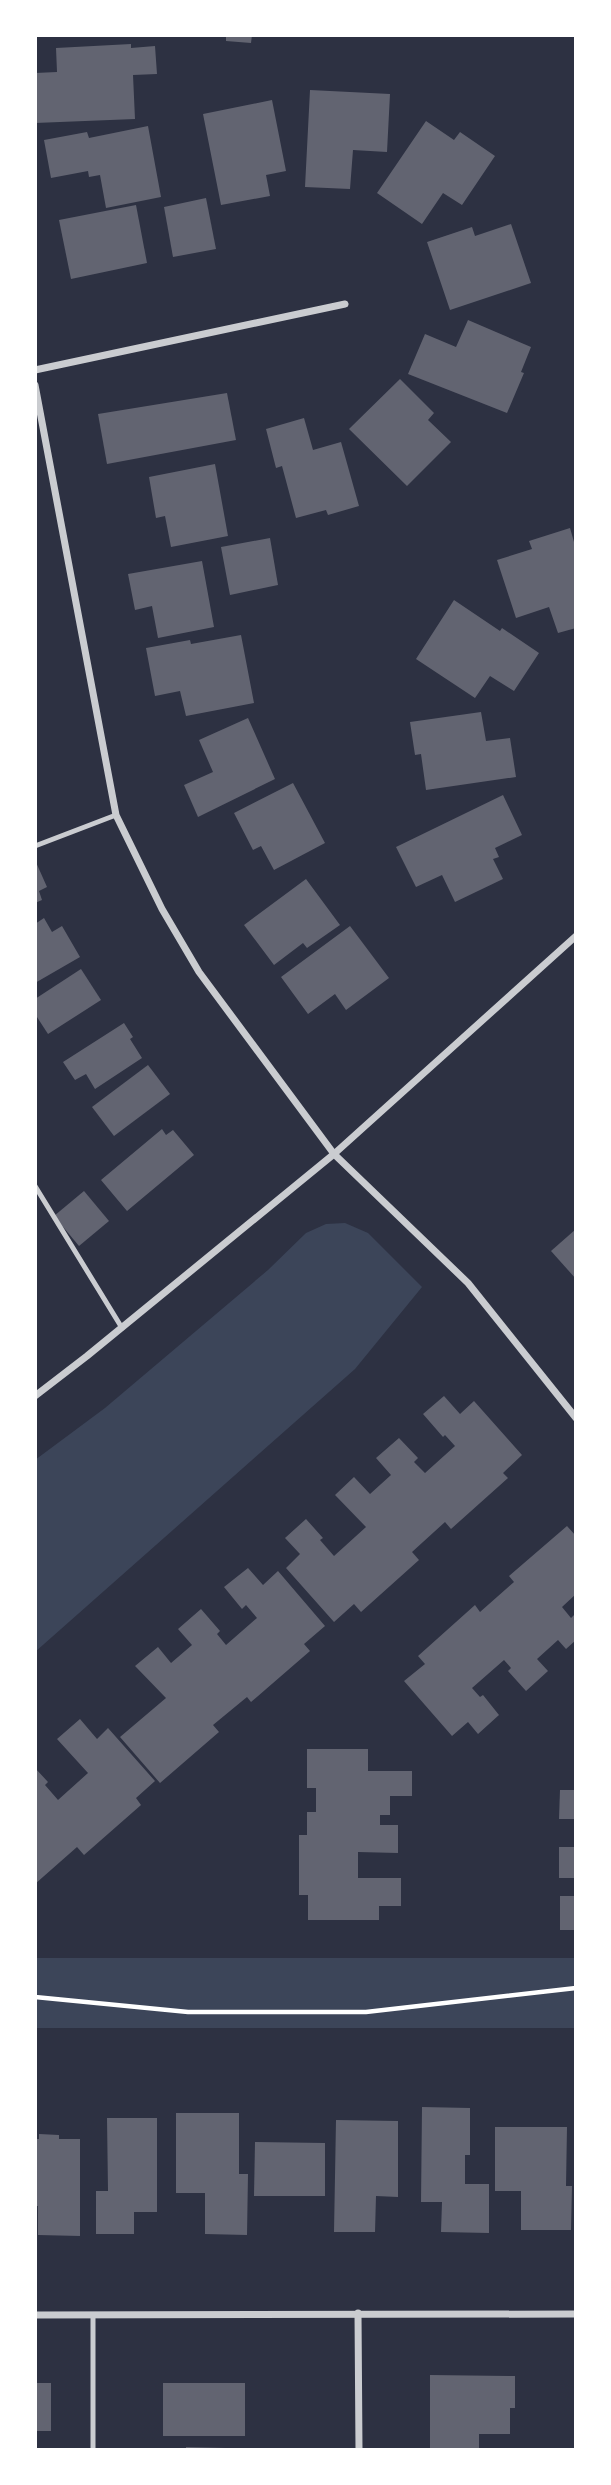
<svg xmlns="http://www.w3.org/2000/svg" width="611" height="2485" viewBox="0 0 611 2485" font-family="'Asap Condensed',sans-serif">
	<style>
		.green { fill: #3c4559 }
		.building { fill: #626471 }
		.lines { fill: none; stroke-linecap: round; stroke-linejoin: round }
		.path { stroke: #fff; stroke-width: 4.5 }
		.service { stroke: #caccd0; stroke-width: 5 }
		.minor { stroke: #caccd0; stroke-width: 7 }
	</style>
	<rect width="100%" height="100%" fill="#2d3142"/>
	<g class="green">
		<path d="M 345,1223 L 368,1233 L 422,1287 L 355,1369 L 35,1652 L 35,1460 L 105,1408 L 268,1270 L 306,1233 L 326,1224 Z"/>
		<rect x="35" y="1958" width="541" height="70"/>
	</g>
	<g class="building">
		<path d="M 226,35 L 252,35 L 251,43 L 226,41 Z"/>
		<path d="M 131,44 L 131,48 L 155,46 L 157,74 L 133,75 L 135,119 L 35,123 L 35,73 L 57,72 L 56,48 Z"/>
		<path d="M 310,90 L 390,94 L 387,152 L 353,150 L 350,189 L 305,187 Z"/>
		<path d="M 272,100 L 286,171 L 266,175 L 270,196 L 221,205 L 203,114 Z"/>
		<path d="M 426,121 L 454,140 L 460,132 L 495,156 L 462,205 L 443,193 L 422,224 L 377,193 Z"/>
		<path d="M 148,126 L 161,197 L 106,208 L 100,175 L 89,177 L 88,171 L 51,178 L 44,140 L 87,132 L 89,138 Z"/>
		<path d="M 206,198 L 216,249 L 173,257 L 164,207 Z"/>
		<path d="M 136,205 L 147,263 L 71,279 L 59,220 Z"/>
		<path d="M 511,224 L 531,283 L 450,310 L 427,242 L 472,227 L 475,236 Z"/>
		<path d="M 468,320 L 531,347 L 521,372 L 524,373 L 507,413 L 408,374 L 425,334 L 456,347 Z"/>
		<path d="M 400,379 L 434,413 L 428,420 L 451,442 L 407,486 L 349,429 Z"/>
		<path d="M 227,393 L 236,440 L 107,464 L 98,414 Z"/>
		<path d="M 304,418 L 313,450 L 341,442 L 359,506 L 328,515 L 326,510 L 296,518 L 282,466 L 276,468 L 266,429 Z"/>
		<path d="M 215,464 L 228,536 L 171,547 L 165,516 L 156,518 L 149,477 Z"/>
		<path d="M 570,528 L 576,549 L 576,628 L 558,633 L 549,607 L 516,618 L 497,560 L 532,549 L 529,541 Z"/>
		<path d="M 270,538 L 278,585 L 230,595 L 221,547 Z"/>
		<path d="M 202,561 L 214,627 L 158,638 L 152,606 L 135,610 L 128,574 Z"/>
		<path d="M 454,600 L 500,631 L 502,628 L 539,653 L 514,691 L 490,676 L 475,698 L 416,659 Z"/>
		<path d="M 241,635 L 254,703 L 186,716 L 180,691 L 155,696 L 146,648 L 190,640 L 191,644 Z"/>
		<path d="M 481,712 L 486,741 L 510,738 L 516,777 L 426,790 L 421,754 L 415,755 L 410,722 Z"/>
		<path d="M 248,718 L 275,779 L 198,817 L 184,785 L 213,772 L 199,740 Z"/>
		<path d="M 293,783 L 325,843 L 274,870 L 261,846 L 253,850 L 234,813 Z"/>
		<path d="M 503,795 L 522,835 L 495,848 L 499,857 L 493,859 L 503,879 L 455,902 L 442,875 L 416,887 L 396,847 Z"/>
		<path d="M 35,860 L 47,887 L 39,891 L 42,900 L 35,903 Z"/>
		<path d="M 306,879 L 340,925 L 307,948 L 303,943 L 274,965 L 244,925 Z"/>
		<path d="M 44,918 L 52,932 L 62,926 L 80,957 L 35,983 L 35,924 Z"/>
		<path d="M 350,926 L 389,978 L 346,1010 L 335,994 L 308,1014 L 281,977 Z"/>
		<path d="M 81,969 L 101,1000 L 48,1034 L 35,1014 L 35,999 Z"/>
		<path d="M 124,1023 L 133,1037 L 130,1039 L 142,1058 L 95,1089 L 86,1074 L 75,1080 L 63,1062 Z"/>
		<path d="M 148,1065 L 170,1094 L 114,1136 L 92,1107 Z"/>
		<path d="M 162,1129 L 166,1135 L 173,1130 L 194,1155 L 127,1211 L 101,1180 Z"/>
		<path d="M 84,1191 L 109,1221 L 79,1246 L 54,1216 Z"/>
		<path d="M 576,1229 L 576,1279 L 551,1251 Z"/>
		<path d="M 444,1396 L 460,1414 L 474,1401 L 522,1455 L 503,1473 L 508,1478 L 451,1529 L 445,1522 L 412,1552 L 419,1560 L 361,1612 L 354,1604 L 334,1622 L 286,1568 L 300,1554 L 285,1538 L 306,1519 L 323,1538 L 320,1540 L 334,1556 L 366,1527 L 335,1495 L 354,1477 L 370,1494 L 391,1475 L 376,1458 L 399,1438 L 418,1458 L 414,1462 L 425,1473 L 455,1446 L 445,1435 L 443,1437 L 423,1414 Z"/>
		<path d="M 567,1526 L 576,1536 L 576,1594 L 562,1607 L 571,1618 L 576,1613 L 576,1640 L 566,1649 L 558,1640 L 537,1659 L 548,1671 L 526,1691 L 508,1671 L 511,1668 L 504,1660 L 472,1688 L 480,1697 L 483,1695 L 499,1715 L 478,1734 L 468,1722 L 452,1736 L 404,1681 L 425,1664 L 418,1656 L 475,1605 L 480,1612 L 514,1582 L 509,1576 Z"/>
		<path d="M 248,1568 L 263,1585 L 278,1571 L 325,1626 L 304,1644 L 310,1651 L 251,1702 L 247,1697 L 213,1725 L 219,1732 L 160,1783 L 120,1737 L 166,1698 L 135,1666 L 158,1647 L 171,1663 L 192,1645 L 178,1629 L 201,1609 L 220,1631 L 217,1634 L 226,1645 L 257,1618 L 246,1605 L 242,1609 L 224,1587 Z"/>
		<path d="M 80,1719 L 97,1739 L 108,1728 L 155,1781 L 136,1798 L 141,1805 L 84,1855 L 77,1847 L 35,1884 L 35,1768 L 48,1782 L 45,1785 L 58,1800 L 88,1773 L 57,1739 Z"/>
		<path d="M 307,1749 L 368,1749 L 368,1771 L 412,1771 L 412,1796 L 390,1796 L 390,1815 L 380,1815 L 380,1825 L 398,1825 L 398,1853 L 358,1852 L 358,1878 L 401,1878 L 401,1906 L 379,1906 L 379,1920 L 308,1920 L 308,1895 L 299,1895 L 299,1835 L 307,1835 L 307,1812 L 316,1812 L 316,1788 L 307,1788 Z"/>
		<path d="M 560,1790 L 576,1790 L 576,1819 L 559,1819 Z"/>
		<rect x="559" y="1847" width="17" height="31"/>
		<rect x="560" y="1896" width="16" height="34"/>
		<path d="M 422,2107 L 470,2108 L 470,2155 L 465,2155 L 465,2184 L 489,2184 L 489,2233 L 441,2232 L 442,2202 L 421,2202 Z"/>
		<path d="M 176,2113 L 239,2113 L 239,2174 L 248,2174 L 247,2235 L 205,2234 L 205,2193 L 176,2193 Z"/>
		<path d="M 107,2118 L 157,2118 L 157,2212 L 134,2212 L 134,2234 L 96,2234 L 96,2191 L 108,2191 Z"/>
		<path d="M 336,2120 L 398,2121 L 398,2197 L 376,2196 L 375,2232 L 334,2232 Z"/>
		<path d="M 495,2127 L 567,2127 L 566,2186 L 572,2186 L 571,2230 L 521,2230 L 521,2191 L 495,2191 Z"/>
		<path d="M 39,2134 L 59,2135 L 59,2139 L 80,2139 L 80,2236 L 38,2235 L 38,2206 L 35,2206 L 35,2139 L 39,2139 Z"/>
		<path d="M 255,2142 L 325,2143 L 325,2196 L 254,2196 Z"/>
		<path d="M 430,2375 L 515,2376 L 515,2408 L 510,2408 L 510,2434 L 479,2434 L 479,2449 L 430,2449 Z"/>
		<rect x="35" y="2383" width="16" height="48"/>
		<rect x="163" y="2383" width="82" height="53"/>
		<path d="M 186,2447 L 226,2448 L 226,2450 L 186,2450 Z"/>
	</g>
	<g class="lines">
		<path class="path" d="M 35,1997 L 188,2012 L 366,2012 L 576,1988"/>
		<g class="service">
			<path d="M 35,846 L 116,815"/>
			<path d="M 35,1186 L 122,1328"/>
			<path d="M 93,2315 L 93,2450"/>
		</g>
		<g class="minor">
			<path d="M 35,370 L 345,304"/>
			<path d="M 35,385 L 116,815 L 162,909 L 199,972 L 334,1154 L 468,1283 L 576,1418"/>
			<path d="M 35,1396 L 87,1356 L 334,1154 L 576,936"/>
			<path d="M 358,2313 L 359,2450"/>
			<path d="M 35,2315 L 576,2314"/>
		</g>
	</g>
	<rect width="611" height="2485" fill="none" stroke="#ffffff" stroke-width="74"/>
</svg>
